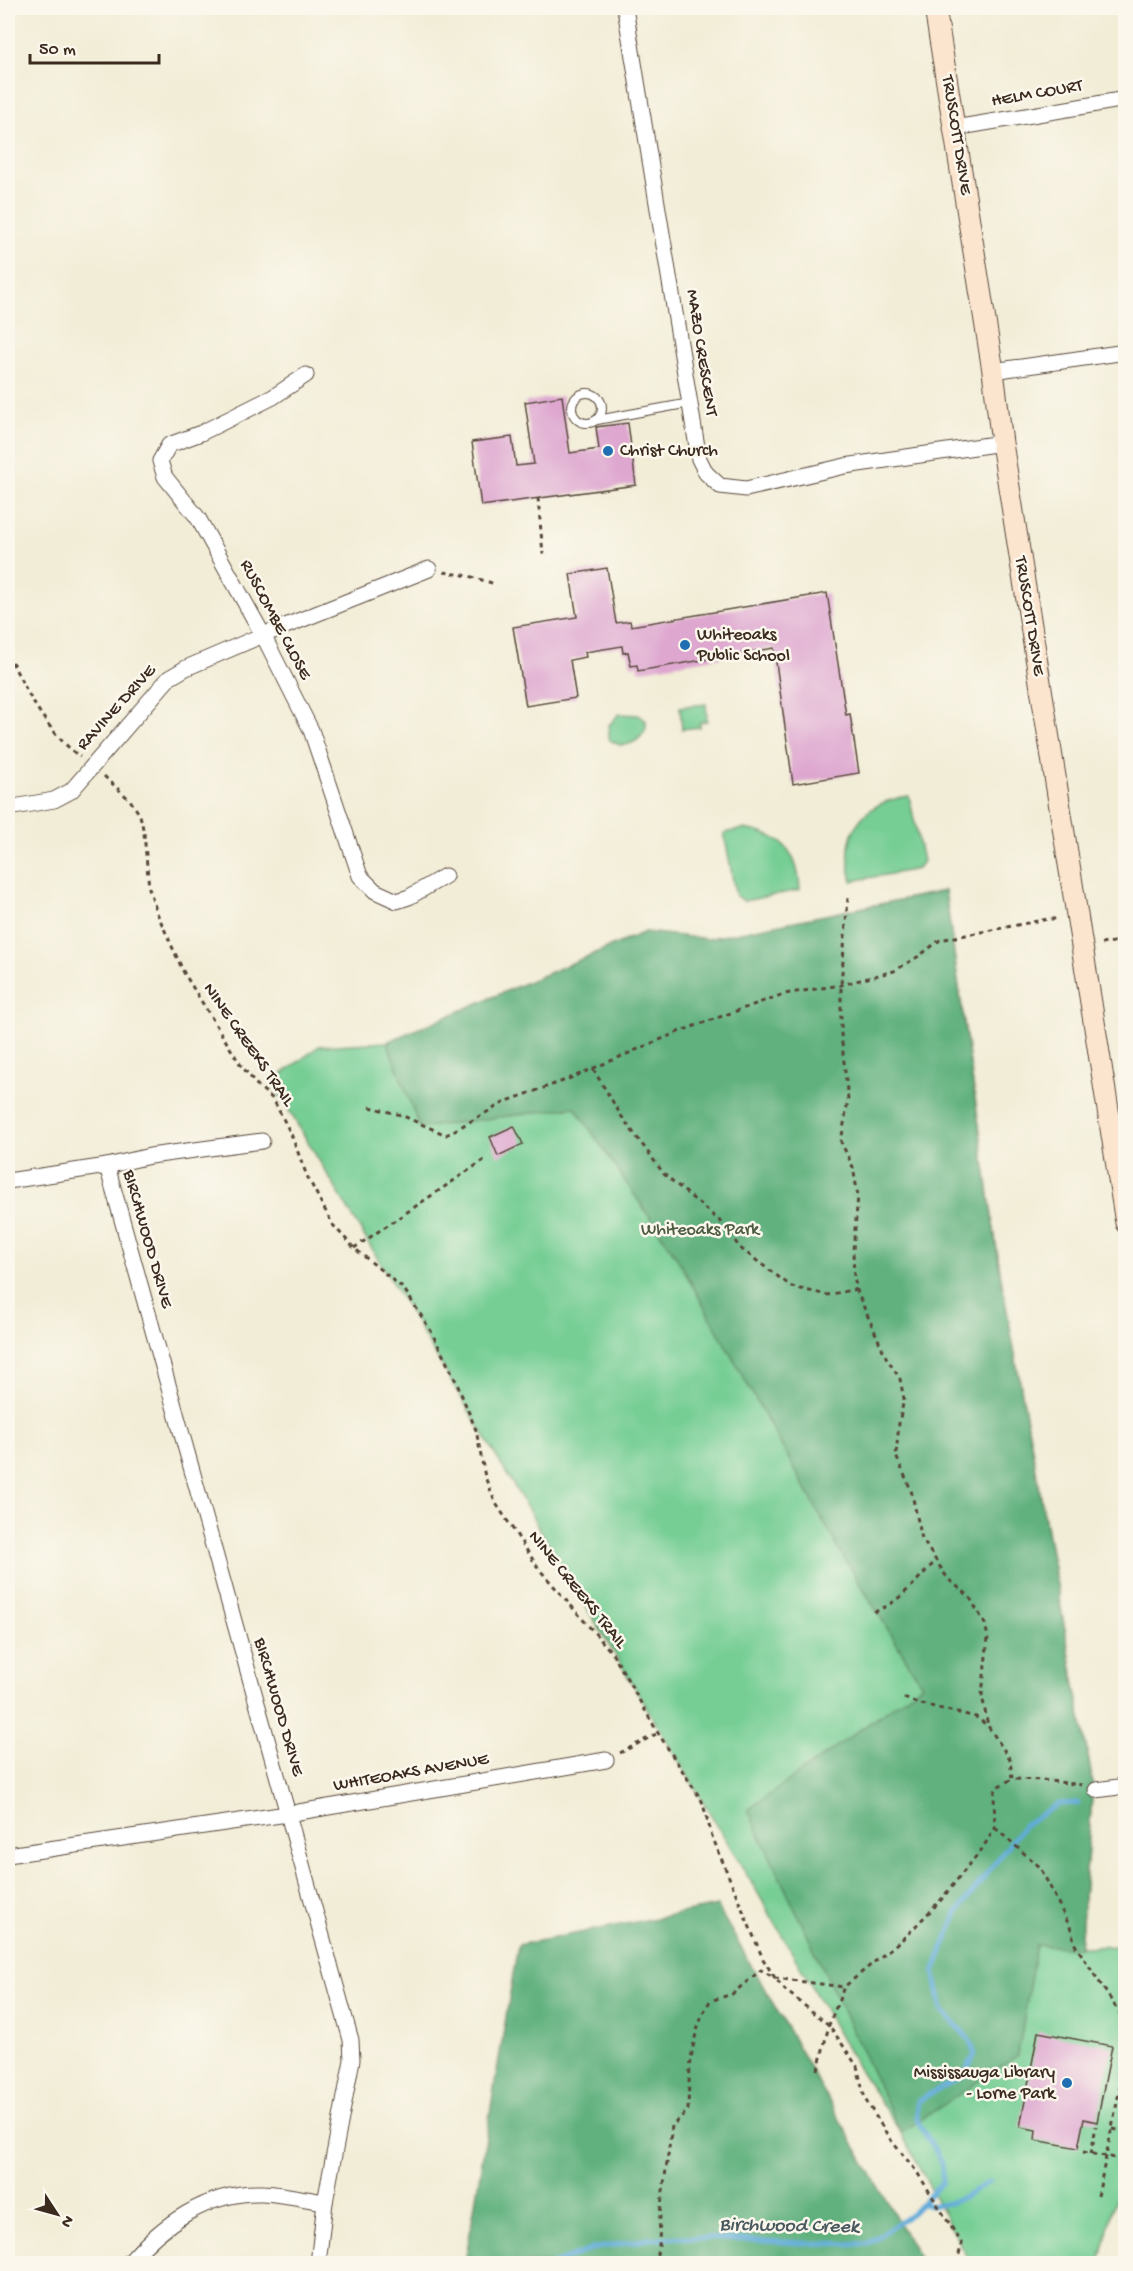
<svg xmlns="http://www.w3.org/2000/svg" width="1133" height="2271" viewBox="0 0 1133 2271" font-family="'Gochi Hand',sans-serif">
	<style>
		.green { fill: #76ce94; stroke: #587c59; stroke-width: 1.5 }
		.forest { fill: #60b17e; stroke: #4e6e4e; stroke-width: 1.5 }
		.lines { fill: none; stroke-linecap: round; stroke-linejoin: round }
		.stream { stroke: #61acd9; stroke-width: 5 }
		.building { fill: #dea7d0 }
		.lane-casing { stroke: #56473a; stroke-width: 10 }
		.street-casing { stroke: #56473a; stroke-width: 17 }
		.secondary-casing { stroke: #56473a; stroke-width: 23 }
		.path { stroke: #56473a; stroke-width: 3; stroke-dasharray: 4.5 4.5; stroke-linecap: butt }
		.lane { stroke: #fff; stroke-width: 8 }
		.street { stroke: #fff; stroke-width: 15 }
		.secondary { stroke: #fbe5cf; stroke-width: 21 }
		.poi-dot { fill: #1f6fb2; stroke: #fbf7ec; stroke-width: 2 }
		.labels { text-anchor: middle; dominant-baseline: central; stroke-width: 5; stroke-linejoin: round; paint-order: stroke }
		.street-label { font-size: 18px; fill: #3b2a1e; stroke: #fbf7ec }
		.poi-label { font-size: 18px; fill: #3b2a1e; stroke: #fbf7ec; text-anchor: start }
		.park-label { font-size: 18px; fill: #4d5b41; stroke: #fbf7ec }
		.water-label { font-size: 20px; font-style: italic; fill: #48585f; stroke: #fbf7ec }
	</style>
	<rect width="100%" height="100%" fill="#fbf7ec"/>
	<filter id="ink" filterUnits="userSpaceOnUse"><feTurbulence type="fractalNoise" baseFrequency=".0167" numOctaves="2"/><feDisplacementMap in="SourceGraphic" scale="12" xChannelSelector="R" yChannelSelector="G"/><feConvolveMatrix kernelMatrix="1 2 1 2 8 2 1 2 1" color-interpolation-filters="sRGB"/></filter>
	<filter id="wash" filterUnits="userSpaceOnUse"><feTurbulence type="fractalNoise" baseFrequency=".008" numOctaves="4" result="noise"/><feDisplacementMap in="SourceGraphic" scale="24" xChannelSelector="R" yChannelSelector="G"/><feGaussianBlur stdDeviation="1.35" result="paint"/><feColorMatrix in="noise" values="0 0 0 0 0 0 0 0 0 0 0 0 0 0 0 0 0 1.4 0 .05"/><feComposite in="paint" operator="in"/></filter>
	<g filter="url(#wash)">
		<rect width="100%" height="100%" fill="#f2edd7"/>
		<g class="green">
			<path d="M 706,704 L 707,721 L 700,722 L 700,727 L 682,729 L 680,707 Z"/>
			<path d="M 619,714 L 638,715 L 646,721 C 648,733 636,744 624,745 C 618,746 613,742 609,739 L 609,725 Z"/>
			<path d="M 909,796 L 923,861 L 918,869 L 852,881 C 840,833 860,803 909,796 Z"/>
			<path d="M 743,829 C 782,834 798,851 800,890 L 744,901 L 736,896 L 724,833 Z"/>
			<path d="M 945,891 L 1001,1278 L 1093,1784 L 1080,1947 L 1125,1946 L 1125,2158 L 1100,2263 L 970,2263 L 901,2133 L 857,2066 L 759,1895 L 272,1082 L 319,1046 L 387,1042 L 645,932 L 707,939 Z"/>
		</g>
		<g class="forest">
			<path d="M 945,891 L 1001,1278 L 1093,1784 L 1080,1948 L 1036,1945 L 1018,2055 L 901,2133 L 748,1810 L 922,1685 L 840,1551 L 676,1256 L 575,1107 L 420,1128 L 387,1042 L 645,932 L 707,939 Z"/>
			<path d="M 717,1906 L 921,2261 L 911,2264 L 465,2263 L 518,1945 Z"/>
		</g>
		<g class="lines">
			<g class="stream">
				<path d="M 921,2204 C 951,2208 965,2197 989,2182"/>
				<path d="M 553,2264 L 592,2249 L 648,2239 L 683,2237 L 802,2243 L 867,2244 L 912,2213 L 942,2182 L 942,2162 L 917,2120 L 917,2101 L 964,2075 L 975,2054 L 969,2039 L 942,2010 L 934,1972 L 957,1913 L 1024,1825 L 1058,1804 L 1079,1803"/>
			</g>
		</g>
		<g id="blocks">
			<g class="building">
				<path d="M 562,396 L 570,453 L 599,449 L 596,427 L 628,423 L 636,485 L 481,506 L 472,442 L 512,437 L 516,466 L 534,464 L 525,402 Z"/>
				<path d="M 607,568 L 616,623 L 630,621 L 631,626 L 827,593 L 846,715 L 850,714 L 859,773 L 793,784 L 774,648 L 638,671 L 637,665 L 631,666 L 628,652 L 623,653 L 622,646 L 585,652 L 586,657 L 570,660 L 576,698 L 526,706 L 513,627 L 577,617 L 570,574 Z"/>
				<path d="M 514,1126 L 523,1144 L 498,1156 L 490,1137 Z"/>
				<path d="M 1038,2032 L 1112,2046 L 1097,2122 L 1084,2119 L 1078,2148 L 1035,2140 L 1036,2130 L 1020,2127 Z"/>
			</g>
		</g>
	</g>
	<g filter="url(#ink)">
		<use href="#blocks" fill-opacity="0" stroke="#56473a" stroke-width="1.5"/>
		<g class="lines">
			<g class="lane-casing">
				<g id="lane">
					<circle cx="587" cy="408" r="15"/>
					<path d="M 597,420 L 690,403"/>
				</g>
			</g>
			<g class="street-casing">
				<g id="street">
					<path d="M 625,8 L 699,459 L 706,473 L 720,486 L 746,489 L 845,466 L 1002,443"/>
					<path d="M 955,128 L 1126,99"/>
					<path d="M 993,371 L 1126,352"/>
					<path d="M 306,375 L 273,397 L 201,433 L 169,445 L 160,461 L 165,477 L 198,518 L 263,635 L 311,730 L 360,876 L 375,891 L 397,901 L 409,897 L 445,876"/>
					<path d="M 8,808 L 54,800 L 71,791 L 169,678 L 186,668 L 263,635 L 429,569"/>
					<path d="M 107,1166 L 351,2040 L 352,2060 L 325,2202 L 318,2264"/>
					<path d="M 8,1181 L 107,1166 L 150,1156 L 262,1141"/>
					<path d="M 1096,1790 L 1126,1786"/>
					<path d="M 8,1855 L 287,1814 L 606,1760"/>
					<path d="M 128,2264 C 161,2225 208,2191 262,2193 C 283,2194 304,2199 325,2202"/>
				</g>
			</g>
			<g class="secondary-casing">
				<path id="secondary" d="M 935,8 L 993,371 L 1002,443 L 1126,1223"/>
			</g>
			<g class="path">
				<path d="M 538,498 L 543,554"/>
				<path d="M 444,572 L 469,576 L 495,584"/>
				<path d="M 8,654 C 26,691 46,731 80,757"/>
				<path d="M 104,776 L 130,800 L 140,815 L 144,833 L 149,888 L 157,913 L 184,973 L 240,1064 L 257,1085 L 273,1099 L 291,1134 L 307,1176 L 333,1225 L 354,1248 L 404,1289 L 431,1331 L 455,1379 L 476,1430 L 485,1477 L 495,1502 L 539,1569 L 613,1654 L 658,1733 L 702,1801 L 712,1836 L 763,1959 L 775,1978 L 785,1990 L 829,2025 L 857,2066 L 865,2099 L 890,2139 L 917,2172 L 962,2244 L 956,2264"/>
				<path d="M 848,898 L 841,985 L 841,1034 L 848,1100 L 841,1142 L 853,1167 L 858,1196 L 853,1250 L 854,1278 L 858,1294 L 886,1357 L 900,1379 L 904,1399 L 899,1423 L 896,1456 L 911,1490 L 922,1539 L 948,1579 L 969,1596 L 985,1624 L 988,1637 L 982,1695 L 988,1726"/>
				<path d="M 1101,944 L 1126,940"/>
				<path d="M 593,1069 L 622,1117 L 664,1174 L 722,1223 L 740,1248 L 792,1287 L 827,1295 L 857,1289"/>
				<path d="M 370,1107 L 401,1115 L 446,1135 L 507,1101 L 566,1080 L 678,1032 L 739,1010 L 784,994 L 841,985 L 894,971 L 919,956 L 940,940 L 1048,919 L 1059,919"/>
				<path d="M 354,1248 L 484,1160"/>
				<path d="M 874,1612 C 901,1602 916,1580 936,1561"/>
				<path d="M 904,1698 L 917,1703 L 976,1717 L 988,1726 L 1010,1759 L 1012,1779 L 1042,1780 L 1082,1785"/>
				<path d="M 620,1753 L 658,1733"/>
				<path d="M 995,1828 L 1040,1867 L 1072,1931 L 1074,1943 L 1126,2023"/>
				<path d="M 818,2070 L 829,2025 L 844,1987 L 906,1936 L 940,1901 L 982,1849 L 995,1828 L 994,1794 L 997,1787 L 1012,1779"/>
				<path d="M 1113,2129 L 1126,2132"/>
				<path d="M 1083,2152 L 1126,2160"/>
				<path d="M 1091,2154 L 1096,2126"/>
				<path d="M 1098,2196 L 1126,2058"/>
				<path d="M 654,2264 L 659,2247 L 660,2213 L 672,2126 L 688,2110 C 689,2072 690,2034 710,2001 L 732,1994 L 761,1970 L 775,1978 L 844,1987"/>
			</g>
			<use href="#lane" class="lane"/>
			<use href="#street" class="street"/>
			<use href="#secondary" class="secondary"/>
		</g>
	</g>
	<g class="poi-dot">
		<circle cx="608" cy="451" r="6"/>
		<circle cx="685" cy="645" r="6"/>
		<circle cx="1067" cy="2083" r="6"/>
	</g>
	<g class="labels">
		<g class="street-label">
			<text transform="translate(1037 94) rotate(-10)">HELM COURT</text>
			<text transform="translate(956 135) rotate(81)">TRUSCOTT DRIVE</text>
			<text transform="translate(701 353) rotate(81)">MAZO CRESCENT</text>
			<text transform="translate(1029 616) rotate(81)">TRUSCOTT DRIVE</text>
			<text transform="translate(275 620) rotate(62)">RUSCOMBE CLOSE</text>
			<text transform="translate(117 708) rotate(-48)">RAVINE DRIVE</text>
			<text transform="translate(248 1045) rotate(55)">NINE CREEKS TRAIL</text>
			<text transform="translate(147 1239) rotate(74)">BIRCHWOOD DRIVE</text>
			<text transform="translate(577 1590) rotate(51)">NINE CREEKS TRAIL</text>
			<text transform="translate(278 1707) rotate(74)">BIRCHWOOD DRIVE</text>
			<text transform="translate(411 1773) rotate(-10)">WHITEOAKS AVENUE</text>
		</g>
		<g class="poi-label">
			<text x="620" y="451">Christ Church</text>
			<text x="697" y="635">Whiteoaks<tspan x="697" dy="21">Public School</tspan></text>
			<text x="1055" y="2073" text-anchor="end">Mississauga Library<tspan x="1055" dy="21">- Lorne Park</tspan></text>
		</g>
		<g class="park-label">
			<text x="700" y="1230">Whiteoaks Park</text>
		</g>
		<g class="water-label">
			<text transform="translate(789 2227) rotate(1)">Birchwood Creek</text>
		</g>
	</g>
	<rect width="1133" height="2271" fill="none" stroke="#fbf7ec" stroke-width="30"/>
	<g transform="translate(57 2214) rotate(126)" stroke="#fbf7ec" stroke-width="4.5" paint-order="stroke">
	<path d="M0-4.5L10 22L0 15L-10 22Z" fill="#3b2a1e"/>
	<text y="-9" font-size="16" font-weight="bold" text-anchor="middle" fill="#3b2a1e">N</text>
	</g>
	<path d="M30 54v9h129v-9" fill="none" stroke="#3b2a1e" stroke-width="3"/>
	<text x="39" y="54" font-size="18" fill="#3b2a1e" stroke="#fbf7ec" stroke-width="4.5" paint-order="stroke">50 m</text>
</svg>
